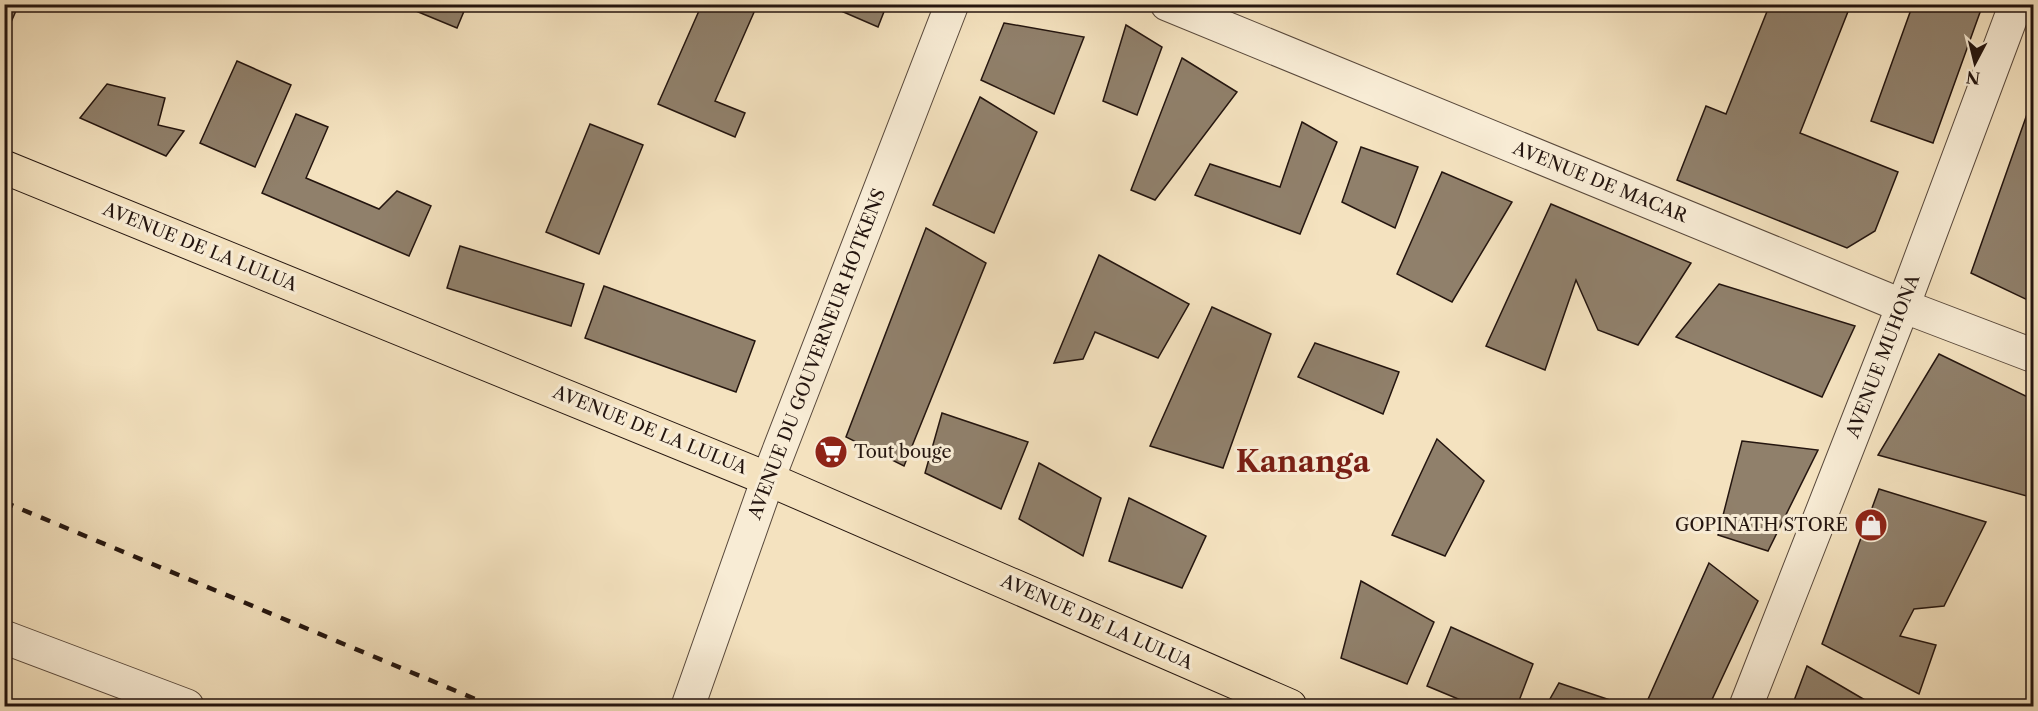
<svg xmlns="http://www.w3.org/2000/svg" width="2038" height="711" viewBox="0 0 2038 711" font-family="'Libre Caslon Text',serif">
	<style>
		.building { fill: #90806b; stroke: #24150f; stroke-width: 1.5 }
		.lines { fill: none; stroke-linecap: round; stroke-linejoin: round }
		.minor-casing { stroke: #58483b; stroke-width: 35 }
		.highway-casing { stroke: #24150f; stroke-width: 35 }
		.minor { stroke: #f8ecd5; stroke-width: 33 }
		.highway { stroke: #f4e2bf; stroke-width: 33 }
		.rail { stroke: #24150f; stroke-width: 4.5; stroke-dasharray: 10 10; stroke-linecap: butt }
		.labels { text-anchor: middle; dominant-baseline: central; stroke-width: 6; stroke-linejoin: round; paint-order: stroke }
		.street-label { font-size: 18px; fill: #24150f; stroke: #f8ecd5 }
		.poi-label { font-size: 18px; fill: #24150f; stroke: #f8ecd5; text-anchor: start }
		.town-label { font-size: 30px; font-weight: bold; fill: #7a1f14; stroke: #f8ecd5 }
	</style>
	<rect width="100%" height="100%" fill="#f4e2bf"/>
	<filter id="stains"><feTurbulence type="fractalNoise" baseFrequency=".00333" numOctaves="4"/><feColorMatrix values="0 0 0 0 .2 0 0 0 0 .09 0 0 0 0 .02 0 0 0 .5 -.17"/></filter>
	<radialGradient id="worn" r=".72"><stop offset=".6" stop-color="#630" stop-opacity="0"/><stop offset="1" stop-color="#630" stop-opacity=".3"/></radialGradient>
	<g class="building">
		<path d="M 4,4 L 19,4 L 4,38 Z"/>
		<path d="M 399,4 L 467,4 L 457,28 Z"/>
		<path d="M 702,4 L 741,4 L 755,10 L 715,101 L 745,113 L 735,137 L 658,104 Z"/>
		<path d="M 825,4 L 887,4 L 878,27 Z"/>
		<path d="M 1770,4 L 1851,4 L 1800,133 L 1898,172 L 1875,231 L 1847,248 L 1677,180 L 1706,106 L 1726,114 Z"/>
		<path d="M 1913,4 L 1983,4 L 1933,143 L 1871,121 Z"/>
		<path d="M 1004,23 L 1084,37 L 1054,114 L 981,80 Z"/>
		<path d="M 1126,25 L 1162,47 L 1137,115 L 1103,101 Z"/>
		<path d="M 1182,58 L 1237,92 L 1155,200 L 1131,190 Z"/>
		<path d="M 237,61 L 291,85 L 255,167 L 200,143 Z"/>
		<path d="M 107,84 L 165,98 L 158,125 L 184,131 L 166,156 L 80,118 Z"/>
		<path d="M 980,97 L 1037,132 L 994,233 L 933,205 Z"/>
		<path d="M 2032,100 L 2034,100 L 2034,303 L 1971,273 Z"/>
		<path d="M 296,114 L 328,127 L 306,178 L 379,209 L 397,191 L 431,206 L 409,256 L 262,193 Z"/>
		<path d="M 1302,122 L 1337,142 L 1300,234 L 1195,195 L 1210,164 L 1280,187 Z"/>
		<path d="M 590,124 L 643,145 L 599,254 L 546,232 Z"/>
		<path d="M 1361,147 L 1418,167 L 1395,228 L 1342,202 Z"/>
		<path d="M 1442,172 L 1512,202 L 1452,302 L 1397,274 Z"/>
		<path d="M 1551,204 L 1691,263 L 1638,345 L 1598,330 L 1576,280 L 1545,370 L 1486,346 Z"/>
		<path d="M 926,228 L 986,263 L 904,466 L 846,437 Z"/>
		<path d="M 460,246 L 584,284 L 571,326 L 447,288 Z"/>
		<path d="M 1099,255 L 1189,304 L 1158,358 L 1095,332 L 1083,359 L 1054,363 Z"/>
		<path d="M 1719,284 L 1855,326 L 1822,397 L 1676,337 Z"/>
		<path d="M 604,286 L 755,341 L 736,392 L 585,338 Z"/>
		<path d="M 1212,307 L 1271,334 L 1223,468 L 1150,446 Z"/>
		<path d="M 1315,343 L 1399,372 L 1383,414 L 1298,377 Z"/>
		<path d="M 1939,354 L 2034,400 L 2034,498 L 1878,455 Z"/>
		<path d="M 942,413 L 1028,442 L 1001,509 L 925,473 Z"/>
		<path d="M 1437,439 L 1484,481 L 1445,556 L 1392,535 Z"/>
		<path d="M 1742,441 L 1818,450 L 1768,551 L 1718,535 Z"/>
		<path d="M 1039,463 L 1101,498 L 1083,556 L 1019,519 Z"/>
		<path d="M 1879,489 L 1986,522 L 1944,606 L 1914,609 L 1900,636 L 1936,645 L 1919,694 L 1822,644 Z"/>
		<path d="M 1129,498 L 1206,536 L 1182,588 L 1109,561 Z"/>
		<path d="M 1709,563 L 1758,601 L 1709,706 L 1645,706 Z"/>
		<path d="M 1361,581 L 1434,622 L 1407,684 L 1341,658 Z"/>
		<path d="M 1451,627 L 1533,664 L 1517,706 L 1475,706 L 1427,686 Z"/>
		<path d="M 1807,666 L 1865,700 L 1865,706 L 1792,706 Z"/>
		<path d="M 1559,683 L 1628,706 L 1546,706 Z"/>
	</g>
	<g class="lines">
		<g class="minor-casing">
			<g id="minor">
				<path d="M 1167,4 L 1903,306 L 2034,356"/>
				<path d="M 4,637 L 187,706"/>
				<path d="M 688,706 L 768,479 L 952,4"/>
				<path d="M 1746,706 L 1903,306 L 2016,4"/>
			</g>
		</g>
		<g class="highway-casing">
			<path id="highway" d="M 4,167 L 768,479 L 1290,706"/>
		</g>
		<use href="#minor" class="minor"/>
		<use href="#highway" class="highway"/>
		<path class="rail" d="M 4,502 L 492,706"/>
	</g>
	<defs>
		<g id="supermarket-disc" transform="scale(1.725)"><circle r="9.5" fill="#8f2418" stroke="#f8ecd5"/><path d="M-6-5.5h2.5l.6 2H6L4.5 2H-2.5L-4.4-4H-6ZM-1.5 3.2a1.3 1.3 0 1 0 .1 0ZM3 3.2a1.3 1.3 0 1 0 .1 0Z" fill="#fff"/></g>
		<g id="shop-disc" transform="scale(1.725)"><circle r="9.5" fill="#8f2418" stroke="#f8ecd5"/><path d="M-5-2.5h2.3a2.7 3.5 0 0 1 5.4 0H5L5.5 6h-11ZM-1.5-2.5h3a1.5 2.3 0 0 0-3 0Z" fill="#fff"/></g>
	</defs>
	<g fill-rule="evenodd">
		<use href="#supermarket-disc" x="831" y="452"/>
		<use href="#shop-disc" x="1871" y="525"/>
	</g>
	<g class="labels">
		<g class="street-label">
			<text transform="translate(1600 182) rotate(22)">AVENUE DE MACAR</text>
			<text transform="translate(200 247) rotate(22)">AVENUE DE LA LULUA</text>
			<text transform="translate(817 354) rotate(-69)">AVENUE DU GOUVERNEUR HOTKENS</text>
			<text transform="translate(1883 356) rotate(-69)">AVENUE MUHONA</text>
			<text transform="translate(650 430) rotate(22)">AVENUE DE LA LULUA</text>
			<text transform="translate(1097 622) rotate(24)">AVENUE DE LA LULUA</text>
		</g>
		<g class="poi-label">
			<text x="854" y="452">Tout bouge</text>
			<text x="1848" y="525" text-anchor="end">GOPINATH STORE</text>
		</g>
		<g class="town-label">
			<text x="1303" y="461">Kananga</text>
		</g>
	</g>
	<rect width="2038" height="711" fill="none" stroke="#f4e2bf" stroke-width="24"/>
	<rect x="6" y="6" width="2026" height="699" fill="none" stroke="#24150f" stroke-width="3"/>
	<rect x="12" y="12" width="2014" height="687" fill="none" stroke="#24150f" stroke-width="1.5"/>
	<g transform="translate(1975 63) rotate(187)" stroke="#f8ecd5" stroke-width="4.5" paint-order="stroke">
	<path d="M0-4.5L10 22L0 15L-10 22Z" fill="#24150f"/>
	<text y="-9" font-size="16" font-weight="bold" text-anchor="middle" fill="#24150f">N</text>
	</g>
	<rect width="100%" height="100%" filter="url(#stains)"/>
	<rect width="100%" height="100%" fill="url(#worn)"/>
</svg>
